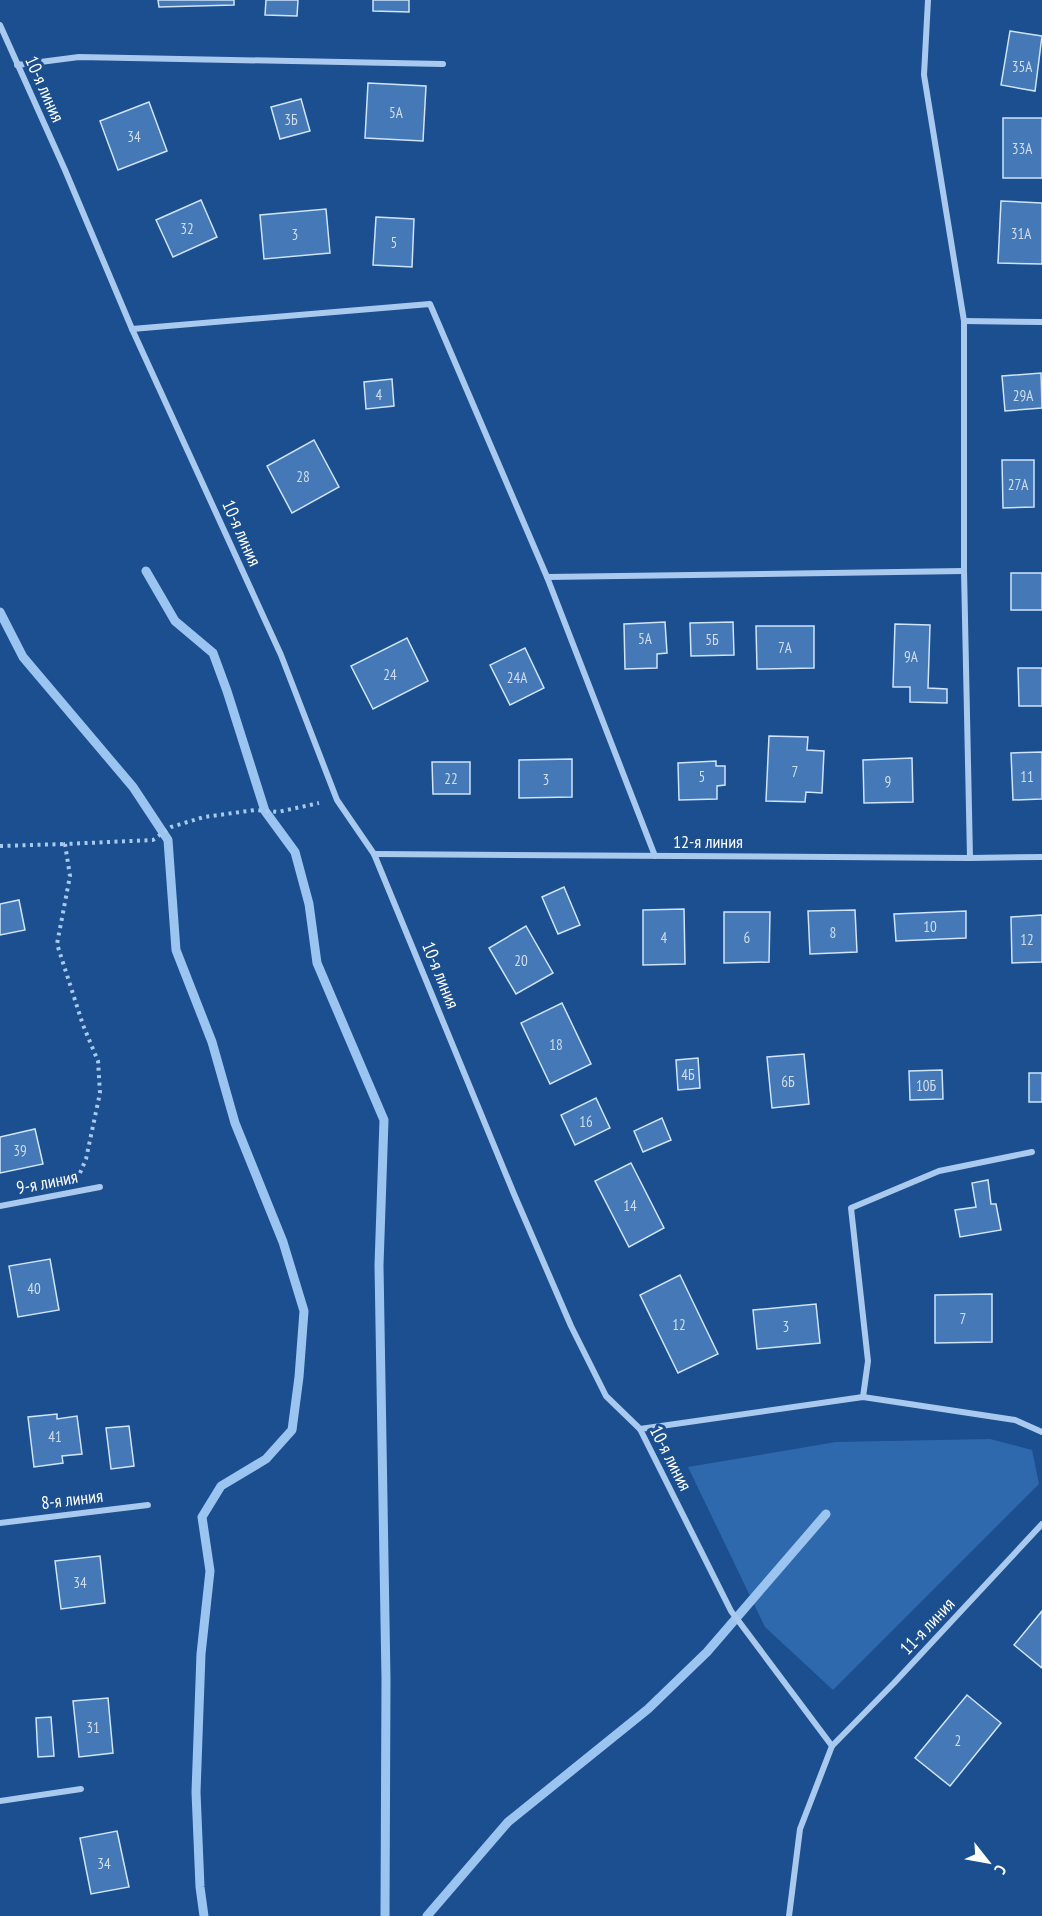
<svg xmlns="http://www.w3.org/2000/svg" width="1042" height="1916" viewBox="0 0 1042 1916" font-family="'PT Sans Narrow',sans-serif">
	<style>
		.green { fill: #2e69ad }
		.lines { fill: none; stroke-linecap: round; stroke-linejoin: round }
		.stream { stroke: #9cc4f0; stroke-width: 9 }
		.building { fill: #4478b7; stroke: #cfe3fa; stroke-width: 1.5 }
		.path { stroke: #a9c9ee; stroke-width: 4; stroke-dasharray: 3 4.5; stroke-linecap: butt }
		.minor { stroke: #a9c9ee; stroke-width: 6 }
		.labels { text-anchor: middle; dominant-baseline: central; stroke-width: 6; stroke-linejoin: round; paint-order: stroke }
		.number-label { font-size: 15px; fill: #d0dded }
		.street-label { font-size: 18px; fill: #fff; stroke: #1b4f8f }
	</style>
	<rect width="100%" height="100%" fill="#1b4f8f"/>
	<path class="green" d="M 990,1439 L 1032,1450 L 1039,1484 L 833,1690 L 765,1627 L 688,1467 L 836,1442 Z"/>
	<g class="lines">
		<g class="stream">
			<path d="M 146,571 L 175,621 L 213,653 L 227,691 L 265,811 L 295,852 L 309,904 L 317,963 L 384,1120 L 379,1265 L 386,1679 L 385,1916"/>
			<path d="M 0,612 L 23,657 L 133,787 L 168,840 L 176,950 L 212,1042 L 235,1123 L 283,1242 L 304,1311 L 299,1377 L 292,1430 L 266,1459 L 221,1486 L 202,1517 L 210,1571 L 201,1654 L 196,1792 L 200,1887 L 204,1916"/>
			<path d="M 427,1916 L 508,1822 L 648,1709 L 707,1652 L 826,1514"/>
		</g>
	</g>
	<g class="building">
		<path d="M 158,0 L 234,0 L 234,5 L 159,7 Z"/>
		<path d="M 266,0 L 298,0 L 297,16 L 265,15 Z"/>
		<path d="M 373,0 L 409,0 L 409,12 L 373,11 Z"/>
		<path d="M 1010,31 L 1042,36 L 1035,91 L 1001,85 Z"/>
		<path d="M 368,83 L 426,86 L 423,141 L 365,138 Z"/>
		<path d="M 301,99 L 310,131 L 280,139 L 271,107 Z"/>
		<path d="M 149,102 L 167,151 L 118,170 L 100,121 Z"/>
		<rect x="1003" y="118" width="39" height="60"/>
		<path d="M 201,200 L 217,237 L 173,257 L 156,220 Z"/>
		<path d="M 1001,201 L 1042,203 L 1042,264 L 998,263 Z"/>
		<path d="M 326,209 L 330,253 L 264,259 L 260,215 Z"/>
		<path d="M 376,217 L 414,219 L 412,267 L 373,265 Z"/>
		<path d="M 1041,373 L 1042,408 L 1005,411 L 1002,376 Z"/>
		<path d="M 392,379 L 394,406 L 366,409 L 364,382 Z"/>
		<path d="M 314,440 L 339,487 L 292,513 L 267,466 Z"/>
		<path d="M 1002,460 L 1034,460 L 1034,507 L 1003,508 Z"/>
		<rect x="1011" y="573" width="31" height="37"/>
		<path d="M 665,622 L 667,653 L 657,654 L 657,668 L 625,669 L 624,624 Z"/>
		<path d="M 733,622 L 734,655 L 691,656 L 690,623 Z"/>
		<path d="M 895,624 L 930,625 L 928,688 L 947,689 L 947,703 L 910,702 L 910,687 L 893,687 Z"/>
		<path d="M 756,626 L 814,626 L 814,668 L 757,669 Z"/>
		<path d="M 407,638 L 428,681 L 373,709 L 351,666 Z"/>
		<path d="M 525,648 L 544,688 L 510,705 L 490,665 Z"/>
		<path d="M 1018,668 L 1042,668 L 1042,706 L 1019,706 Z"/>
		<path d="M 769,736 L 808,737 L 807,750 L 824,751 L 822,793 L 806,792 L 805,802 L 766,801 Z"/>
		<path d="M 1042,752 L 1042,799 L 1013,800 L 1011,753 Z"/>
		<path d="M 912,758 L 913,802 L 864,803 L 863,760 Z"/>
		<path d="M 572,759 L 572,797 L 519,798 L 519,760 Z"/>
		<path d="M 716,761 L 716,766 L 725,766 L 725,785 L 717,786 L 717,799 L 679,800 L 678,763 Z"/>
		<path d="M 432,762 L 470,762 L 470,794 L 433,794 Z"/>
		<path d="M 564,887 L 580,925 L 558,934 L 542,897 Z"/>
		<path d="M 19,900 L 25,930 L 0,935 L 0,904 Z"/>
		<path d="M 684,909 L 685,964 L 643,965 L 643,910 Z"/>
		<path d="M 855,910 L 857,952 L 810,954 L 808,911 Z"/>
		<path d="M 966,911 L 966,938 L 896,941 L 894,914 Z"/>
		<path d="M 724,912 L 770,912 L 769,962 L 724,963 Z"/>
		<path d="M 1042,915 L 1042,962 L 1012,963 L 1011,917 Z"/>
		<path d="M 526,926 L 553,973 L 516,994 L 489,948 Z"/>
		<path d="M 562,1003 L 591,1064 L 550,1084 L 521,1023 Z"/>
		<path d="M 804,1054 L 809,1104 L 772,1108 L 767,1057 Z"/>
		<path d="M 698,1058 L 700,1088 L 678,1090 L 676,1060 Z"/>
		<path d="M 942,1070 L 943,1099 L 910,1100 L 909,1071 Z"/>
		<rect x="1029" y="1073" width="13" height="29"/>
		<path d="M 596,1098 L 610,1128 L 575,1145 L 561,1115 Z"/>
		<path d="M 662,1118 L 671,1140 L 643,1152 L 634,1131 Z"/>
		<path d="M 35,1129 L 43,1164 L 0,1173 L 0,1137 Z"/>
		<path d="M 631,1163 L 664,1228 L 629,1247 L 595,1181 Z"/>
		<path d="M 988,1180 L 991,1204 L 996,1204 L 1001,1230 L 960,1237 L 955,1210 L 976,1207 L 972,1183 Z"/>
		<path d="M 50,1259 L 59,1310 L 18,1317 L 9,1266 Z"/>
		<path d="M 680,1275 L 718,1354 L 678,1373 L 640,1295 Z"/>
		<path d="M 992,1294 L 992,1342 L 935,1343 L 935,1295 Z"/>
		<path d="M 816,1304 L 820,1343 L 757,1349 L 753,1310 Z"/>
		<path d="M 57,1414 L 57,1419 L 77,1416 L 82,1454 L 62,1456 L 63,1463 L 34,1467 L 28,1417 Z"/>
		<path d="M 129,1426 L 134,1466 L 111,1469 L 106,1428 Z"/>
		<path d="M 100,1556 L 105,1603 L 61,1609 L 55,1561 Z"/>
		<path d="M 1042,1611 L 1042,1668 L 1014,1645 Z"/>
		<path d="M 967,1695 L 1001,1723 L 950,1786 L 915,1758 Z"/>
		<path d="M 108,1698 L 113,1753 L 79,1757 L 73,1701 Z"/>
		<path d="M 51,1717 L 54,1756 L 38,1757 L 36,1718 Z"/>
		<path d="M 117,1831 L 129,1887 L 91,1894 L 80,1838 Z"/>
	</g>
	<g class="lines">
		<g class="path">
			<path d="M 0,846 L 65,844"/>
			<path d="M 80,1173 L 86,1159 L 100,1093 L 98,1061 L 83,1025 L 57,944 L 70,876 L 65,844 L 153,840 L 171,827 L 204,817 L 255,810 L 278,812 L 319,803"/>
		</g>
		<g class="minor">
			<path d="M 928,0 L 924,75 L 964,321 L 964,571 L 970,858"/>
			<path d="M 0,25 L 65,170 L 132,329 L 281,655 L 337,800 L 374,854 L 514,1194 L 571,1326 L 606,1396 L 640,1429 L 731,1611 L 832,1746 L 800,1829 L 789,1916"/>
			<path d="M 17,65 L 79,57 L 443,64"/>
			<path d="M 964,321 L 1042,322"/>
			<path d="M 132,329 L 430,304 L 547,577 L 655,856"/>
			<path d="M 547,577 L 964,571"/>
			<path d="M 374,854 L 970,858 L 1042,857"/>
			<path d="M 0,1206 L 100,1187"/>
			<path d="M 863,1397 L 868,1361 L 851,1208 L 939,1171 L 1032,1152"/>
			<path d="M 640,1429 L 863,1397 L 1015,1420 L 1042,1432"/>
			<path d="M 0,1523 L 148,1505"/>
			<path d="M 832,1746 L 894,1683 L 1042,1524"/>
			<path d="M 0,1801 L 81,1789"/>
		</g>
	</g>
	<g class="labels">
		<g class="number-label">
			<text x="1022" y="66">35А</text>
			<text x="396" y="112">5А</text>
			<text x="291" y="119">3Б</text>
			<text x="134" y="136">34</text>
			<text x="1022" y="148">33А</text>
			<text x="187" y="228">32</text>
			<text x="1021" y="233">31А</text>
			<text x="295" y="234">3</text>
			<text x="394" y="242">5</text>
			<text x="379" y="394">4</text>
			<text x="1023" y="395">29А</text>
			<text x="303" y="476">28</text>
			<text x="1018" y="484">27А</text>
			<text x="645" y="638">5А</text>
			<text x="712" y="639">5Б</text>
			<text x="785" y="647">7А</text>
			<text x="911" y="656">9А</text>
			<text x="390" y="674">24</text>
			<text x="517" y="677">24А</text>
			<text x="795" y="771">7</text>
			<text x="702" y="776">5</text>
			<text x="1027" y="776">11</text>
			<text x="451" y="778">22</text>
			<text x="546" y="779">3</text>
			<text x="888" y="781">9</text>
			<text x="930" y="926">10</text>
			<text x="833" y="932">8</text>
			<text x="664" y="937">4</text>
			<text x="747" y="937">6</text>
			<text x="1027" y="939">12</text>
			<text x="521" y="960">20</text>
			<text x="556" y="1044">18</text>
			<text x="688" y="1074">4Б</text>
			<text x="788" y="1081">6Б</text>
			<text x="926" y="1085">10Б</text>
			<text x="586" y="1121">16</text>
			<text x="20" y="1150">39</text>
			<text x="630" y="1205">14</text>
			<text x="34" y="1288">40</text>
			<text x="963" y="1318">7</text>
			<text x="679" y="1324">12</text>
			<text x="786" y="1326">3</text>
			<text x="55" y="1436">41</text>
			<text x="80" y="1582">34</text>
			<text x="93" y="1727">31</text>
			<text x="958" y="1740">2</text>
			<text x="104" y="1863">34</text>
		</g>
		<g class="street-label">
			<text transform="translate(45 89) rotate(66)">10-я линия</text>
			<text transform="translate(242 533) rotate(66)">10-я линия</text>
			<text x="708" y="841">12-я линия</text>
			<text transform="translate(441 975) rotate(68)">10-я линия</text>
			<text transform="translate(47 1182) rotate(-11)">9-я линия</text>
			<text transform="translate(671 1458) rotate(63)">10-я линия</text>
			<text transform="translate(72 1499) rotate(-7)">8-я линия</text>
			<text transform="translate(927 1626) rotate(-47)">11-я линия</text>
		</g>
	</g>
	<g transform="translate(988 1862) rotate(121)" stroke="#1b4f8f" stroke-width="4.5" paint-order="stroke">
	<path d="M0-4.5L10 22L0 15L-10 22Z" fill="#ffffff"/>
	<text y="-9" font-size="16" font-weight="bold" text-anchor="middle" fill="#ffffff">С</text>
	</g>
</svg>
